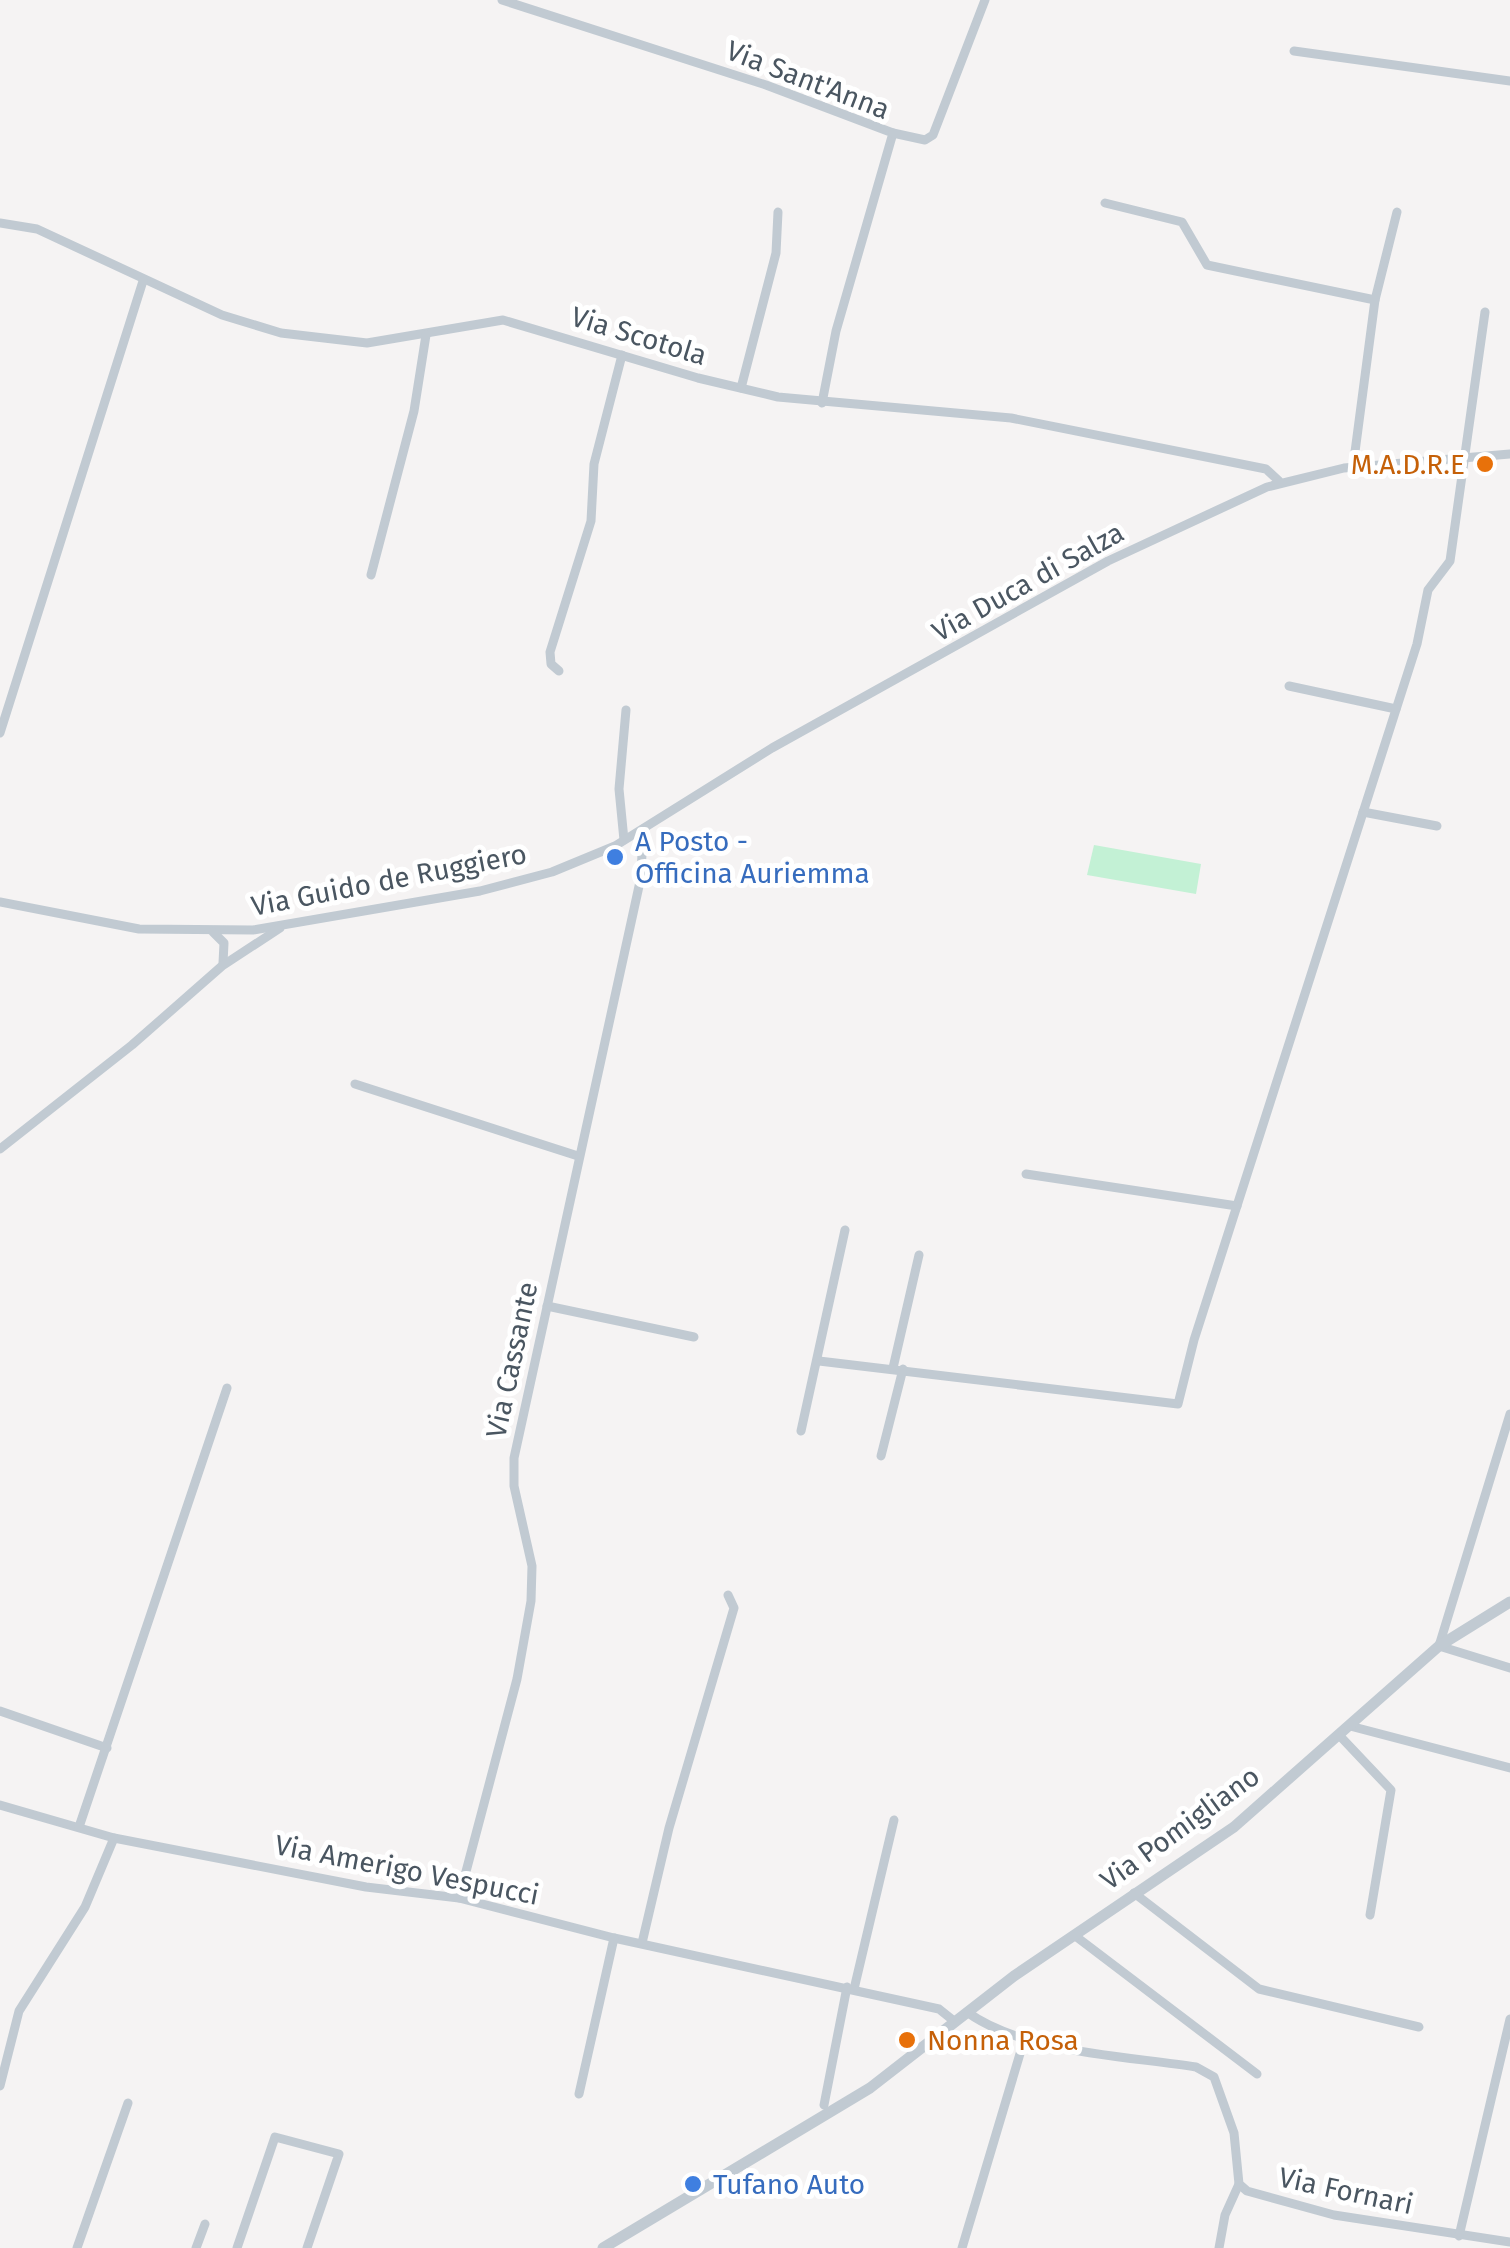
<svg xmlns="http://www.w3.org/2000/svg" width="1510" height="2248" viewBox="0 0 1510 2248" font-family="'Fira Sans',sans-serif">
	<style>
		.grass { fill: #c3f1d5 }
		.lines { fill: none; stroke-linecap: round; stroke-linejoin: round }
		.minor { stroke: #c1cad2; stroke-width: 9 }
		.tertiary { stroke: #c1cad2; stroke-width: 11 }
		.food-dot { fill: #e8710a; stroke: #fff; stroke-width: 4 }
		.shop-dot { fill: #3f7fe0; stroke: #fff; stroke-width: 4 }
		.labels { text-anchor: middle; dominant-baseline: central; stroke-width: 10; stroke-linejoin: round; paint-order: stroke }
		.street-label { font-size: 28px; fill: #4a5661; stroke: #fff }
		.food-label { font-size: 28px; fill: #c56008; stroke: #fff; text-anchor: end }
		.shop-label { font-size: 28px; fill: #366cbe; stroke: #fff; text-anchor: start }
	</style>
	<rect width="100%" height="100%" fill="#f5f3f3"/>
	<path class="grass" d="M 1094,845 L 1201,864 L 1196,894 L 1087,875 Z"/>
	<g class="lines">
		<g class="minor">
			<path d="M 502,0 L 766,85 L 893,133 L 836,331 L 822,403"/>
			<path d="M 1294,51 L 1510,81"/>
			<path d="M 893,133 L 925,140 L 933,135 L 985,0"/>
			<path d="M 1105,203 L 1182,222 L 1207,265 L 1375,300"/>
			<path d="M 0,223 L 37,229 L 222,315 L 281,333 L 367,343 L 503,320 L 698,378 L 778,397 L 1011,418 L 1266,469 L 1279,481"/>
			<path d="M 741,388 L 776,253 L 778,212"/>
			<path d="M 1353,467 L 1375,300 L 1397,212"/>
			<path d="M 371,575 L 414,411 L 426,335"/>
			<path d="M 559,671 L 551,664 L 550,652 L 591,521 L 594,464 L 622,355"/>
			<path d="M 1289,686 L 1396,709"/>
			<path d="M 0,733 L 143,281"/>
			<path d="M 1363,812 L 1437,826"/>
			<path d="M 624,840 L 619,789 L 626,710"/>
			<path d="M 0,902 L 139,929 L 253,930 L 480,891 L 552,872 L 615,846 L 772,748 L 1108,561 L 1267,487 L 1344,468 L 1510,454"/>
			<path d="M 213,932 L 224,943 L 223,963"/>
			<path d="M 355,1084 L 578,1156"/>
			<path d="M 0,1149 L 132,1045 L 222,966 L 280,928"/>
			<path d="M 1026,1174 L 1237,1206"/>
			<path d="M 547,1306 L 694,1337"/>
			<path d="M 819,1361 L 1178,1404 L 1194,1340 L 1417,644 L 1428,590 L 1450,561 L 1485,312"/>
			<path d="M 893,1368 L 919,1255"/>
			<path d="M 1510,1414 L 1439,1646 L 1510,1668"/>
			<path d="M 801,1431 L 845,1230"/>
			<path d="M 881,1456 L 903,1369"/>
			<path d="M 0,1711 L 107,1748"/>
			<path d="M 1350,1726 L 1510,1768"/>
			<path d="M 1339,1735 L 1391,1790 L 1370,1915"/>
			<path d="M 0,1805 L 114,1838"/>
			<path d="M 79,1827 L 227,1388"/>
			<path d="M 1134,1893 L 1259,1989 L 1419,2027"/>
			<path d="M 459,1898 L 517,1679 L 531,1601 L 532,1566 L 514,1486 L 514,1458 L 641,877 L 643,829"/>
			<path d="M 1074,1935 L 1257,2074"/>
			<path d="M 642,1943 L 669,1828 L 734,1608 L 728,1595"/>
			<path d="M 854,1989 L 894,1820"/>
			<path d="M 967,2012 C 1023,2053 1128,2056 1196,2067 L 1214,2077 L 1234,2133 L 1239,2184 L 1247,2191 L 1334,2215 L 1510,2242"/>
			<path d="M 0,2086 L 19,2011 L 85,1907 L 114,1838 L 366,1887 L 459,1898 L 614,1938 L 939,2009 L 954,2021"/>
			<path d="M 579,2094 L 614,1938"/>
			<path d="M 824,2105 L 847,1987"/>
			<path d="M 1459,2236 L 1510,2019"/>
			<path d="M 77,2248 L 128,2103"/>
			<path d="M 196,2248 L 205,2224"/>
			<path d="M 237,2248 L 275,2137 L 339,2154 L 307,2248"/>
			<path d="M 962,2248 L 1025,2037"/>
			<path d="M 1219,2248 L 1225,2215 L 1239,2184"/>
		</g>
		<path class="tertiary" d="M 603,2248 L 870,2088 L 1014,1976 L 1234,1827 L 1439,1646 L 1510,1602"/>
	</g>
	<g class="food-dot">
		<circle cx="1485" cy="464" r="10"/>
		<circle cx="907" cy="2040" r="10"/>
	</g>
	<g class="shop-dot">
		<circle cx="615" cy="857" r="10"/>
		<circle cx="693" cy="2184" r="10"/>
	</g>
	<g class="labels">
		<g class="street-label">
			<text transform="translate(808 80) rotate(21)">Via Sant'Anna</text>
			<text transform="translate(639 336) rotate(17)">Via Scotola</text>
			<text transform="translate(1028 582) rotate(-29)">Via Duca di Salza</text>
			<text transform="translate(389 880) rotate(-11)">Via Guido de Ruggiero</text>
			<text transform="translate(512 1360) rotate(-78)">Via Cassante</text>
			<text transform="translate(1180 1828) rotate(-36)">Via Pomigliano</text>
			<text transform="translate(407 1870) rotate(11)">Via Amerigo Vespucci</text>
			<text transform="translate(1346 2191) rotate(12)">Via Fornari</text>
		</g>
		<g class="food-label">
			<text x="1465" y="464">M.A.D.R.E</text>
			<text x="927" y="2040" text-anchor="start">Nonna Rosa</text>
		</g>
		<g class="shop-label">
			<text x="635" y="841">A Posto -<tspan x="635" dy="32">Officina Auriemma</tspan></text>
			<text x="713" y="2184">Tufano Auto</text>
		</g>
	</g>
</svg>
